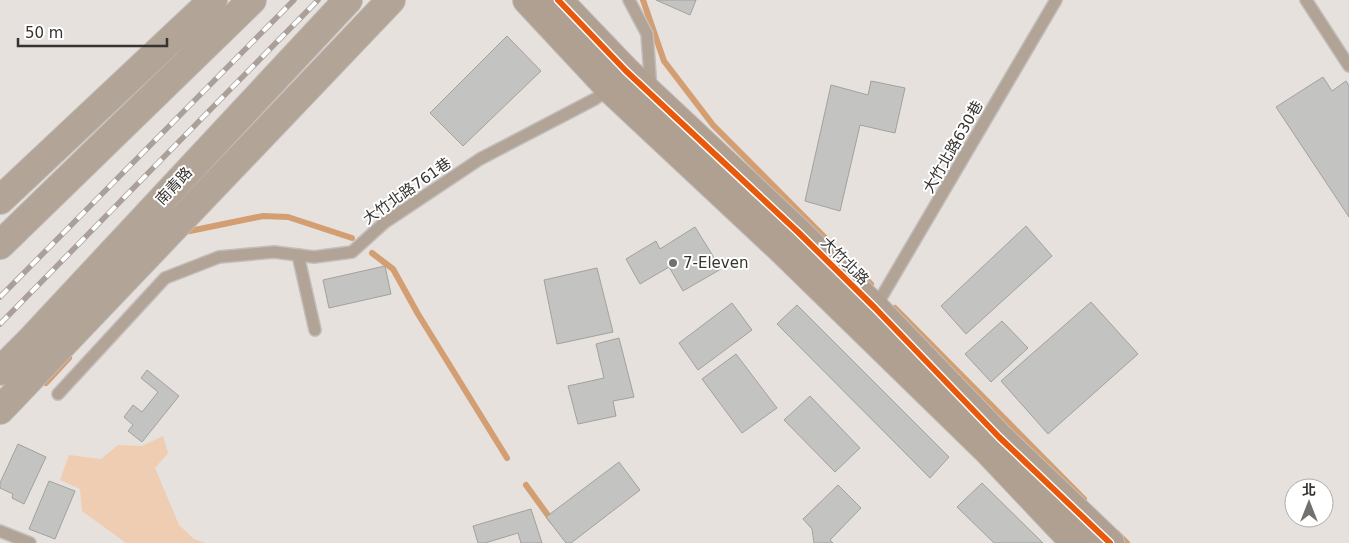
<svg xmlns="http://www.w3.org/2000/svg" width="1349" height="543" viewBox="0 0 1349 543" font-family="'DejaVu Sans','Noto Sans TC',sans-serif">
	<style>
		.green { fill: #efcdb2 }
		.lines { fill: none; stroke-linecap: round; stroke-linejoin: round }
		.stream { stroke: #d29e72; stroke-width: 6 }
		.building { fill: #c3c3c1; stroke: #a1a19e }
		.lane-casing { stroke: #c2bebb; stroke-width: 14 }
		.secondary-casing { stroke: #c2bebb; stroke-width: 30 }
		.primary-casing { stroke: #c2bebb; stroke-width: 30 }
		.lane { stroke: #b2a397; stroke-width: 11 }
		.secondary { stroke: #b0a092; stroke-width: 28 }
		.primary { stroke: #b2a496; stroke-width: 28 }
		.rail-casing { stroke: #aaa099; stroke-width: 5.5 }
		.rail { stroke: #fff; stroke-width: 4; stroke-dasharray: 11; stroke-linecap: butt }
		.cycleway-casing { stroke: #fff; stroke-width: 9 }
		.cycleway { stroke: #e8590c; stroke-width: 6 }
		.poi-dot { fill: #74706d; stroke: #fff; stroke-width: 2 }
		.labels { text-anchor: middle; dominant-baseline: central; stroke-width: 4; stroke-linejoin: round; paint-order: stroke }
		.street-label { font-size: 15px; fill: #373330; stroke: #fff }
		.poi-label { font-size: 15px; fill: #373330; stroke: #fff; text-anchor: start }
	</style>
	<rect width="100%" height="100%" fill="#e6e1dd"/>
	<path class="green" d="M 163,436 L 168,453 L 155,468 L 179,525 L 194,539 L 205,543 L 126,543 L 82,511 L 80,489 L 60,480 L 69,455 L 101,459 L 118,445 L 142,446 Z"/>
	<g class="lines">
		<g class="stream">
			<path d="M 643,0 L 664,61 L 713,125 L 871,284"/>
			<path d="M 183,235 L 185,232 L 263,216 L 288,217 L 352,238"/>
			<path d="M 372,253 L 393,269 L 418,314 L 507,458"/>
			<path d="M 895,308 L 1084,499"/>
			<path d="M 46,383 L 69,358"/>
			<path d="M 526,485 L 552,521"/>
			<path d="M 1117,533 L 1127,543"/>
		</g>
	</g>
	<g class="building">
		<path d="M 656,0 L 696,0 L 690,15 Z"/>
		<path d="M 507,36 L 541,71 L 463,146 L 430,113 Z"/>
		<path d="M 1323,77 L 1332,91 L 1346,81 L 1349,86 L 1349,217 L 1276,107 Z"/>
		<path d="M 871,81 L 905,88 L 895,133 L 860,125 L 840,211 L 805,201 L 831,85 L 868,95 Z"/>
		<path d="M 1026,226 L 1052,256 L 966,334 L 941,306 Z"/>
		<path d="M 695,227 L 721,269 L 683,291 L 669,267 L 640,284 L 626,259 L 656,241 L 660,249 Z"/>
		<path d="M 385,266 L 391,294 L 329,308 L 323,280 Z"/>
		<path d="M 597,268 L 613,332 L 557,344 L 544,280 Z"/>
		<path d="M 1091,302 L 1138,354 L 1048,434 L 1001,381 Z"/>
		<path d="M 732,303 L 752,330 L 698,370 L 679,343 Z"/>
		<path d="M 797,305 L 949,457 L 930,478 L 777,324 Z"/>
		<path d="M 1002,321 L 1028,348 L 991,382 L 965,354 Z"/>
		<path d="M 619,338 L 634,397 L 613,401 L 616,416 L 578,424 L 568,386 L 604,378 L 596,344 Z"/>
		<path d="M 736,354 L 777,408 L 742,433 L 702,379 Z"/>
		<path d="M 147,370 L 179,396 L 142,442 L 128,431 L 133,425 L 124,417 L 133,405 L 142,412 L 158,392 L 141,378 Z"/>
		<path d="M 810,396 L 860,448 L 835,472 L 784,420 Z"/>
		<path d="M 18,444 L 46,457 L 24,504 L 12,498 L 13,494 L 0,488 L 0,483 Z"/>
		<path d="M 619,462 L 640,490 L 571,543 L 566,543 L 546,517 Z"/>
		<path d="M 49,481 L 75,491 L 55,539 L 29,529 Z"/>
		<path d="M 982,483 L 1043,543 L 994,543 L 957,507 Z"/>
		<path d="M 838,485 L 861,508 L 830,540 L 833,543 L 814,543 L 812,529 L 803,519 Z"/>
		<path d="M 531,509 L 542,543 L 521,543 L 518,533 L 485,543 L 478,543 L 473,526 Z"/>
	</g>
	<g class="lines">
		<g class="lane-casing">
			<g id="lane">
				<path d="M 629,0 L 647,34 L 651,89"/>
				<path d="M 1306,0 L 1349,66"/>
				<path d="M 298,255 L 315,330"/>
				<path d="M 875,308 L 1056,0"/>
				<path d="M 58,394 L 165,278 L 219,257 L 274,252 L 314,257 L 352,252 L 384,223 L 480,159 L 595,99 L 610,89"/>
				<path d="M 0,531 L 30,543"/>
			</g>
		</g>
		<g class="secondary-casing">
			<g id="secondary">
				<path d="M 527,0 L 610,89 L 781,249 L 987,450 L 1075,543"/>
				<path d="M 558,0 L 626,71 L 799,233 L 875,308 L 999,437 L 1110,543"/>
			</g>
		</g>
		<g class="primary-casing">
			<g id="primary">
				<path d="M 0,200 L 213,0"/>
				<path d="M 0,245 L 252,0"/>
				<path d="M 0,371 L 31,340 L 348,0"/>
				<path d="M 0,410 L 391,0"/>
			</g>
		</g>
		<use href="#lane" class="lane"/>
		<use href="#secondary" class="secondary"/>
		<use href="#primary" class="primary"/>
		<g class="rail-casing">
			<g id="rail">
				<path d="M 0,297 L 294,0"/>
				<path d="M 0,324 L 318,0"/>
			</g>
		</g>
		<use href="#rail" class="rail"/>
		<g class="cycleway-casing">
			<path id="cycleway" d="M 558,0 L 626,71 L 799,233 L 875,308 L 999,437 L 1110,543"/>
		</g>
		<use href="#cycleway" class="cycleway"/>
	</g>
	<circle class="poi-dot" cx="673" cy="263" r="5"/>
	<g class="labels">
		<g class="street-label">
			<text transform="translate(953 147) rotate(-60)">大竹北路630巷</text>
			<text transform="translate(174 186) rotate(-47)">南青路</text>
			<text transform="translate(407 191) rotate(-35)">大竹北路761巷</text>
			<text transform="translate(845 261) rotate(45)">大竹北路</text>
		</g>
		<g class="poi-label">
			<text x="683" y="263">7-Eleven</text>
		</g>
	</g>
	<g transform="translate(1309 503)"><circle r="24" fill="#ffffff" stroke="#afadac"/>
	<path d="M0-4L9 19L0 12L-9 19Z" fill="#74706d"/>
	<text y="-8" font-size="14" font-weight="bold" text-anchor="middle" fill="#373330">北</text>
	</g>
	<path d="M18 38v8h149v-8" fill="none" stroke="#373330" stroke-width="2.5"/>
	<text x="25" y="38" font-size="15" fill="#373330" stroke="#ffffff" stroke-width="4" paint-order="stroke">50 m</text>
</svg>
